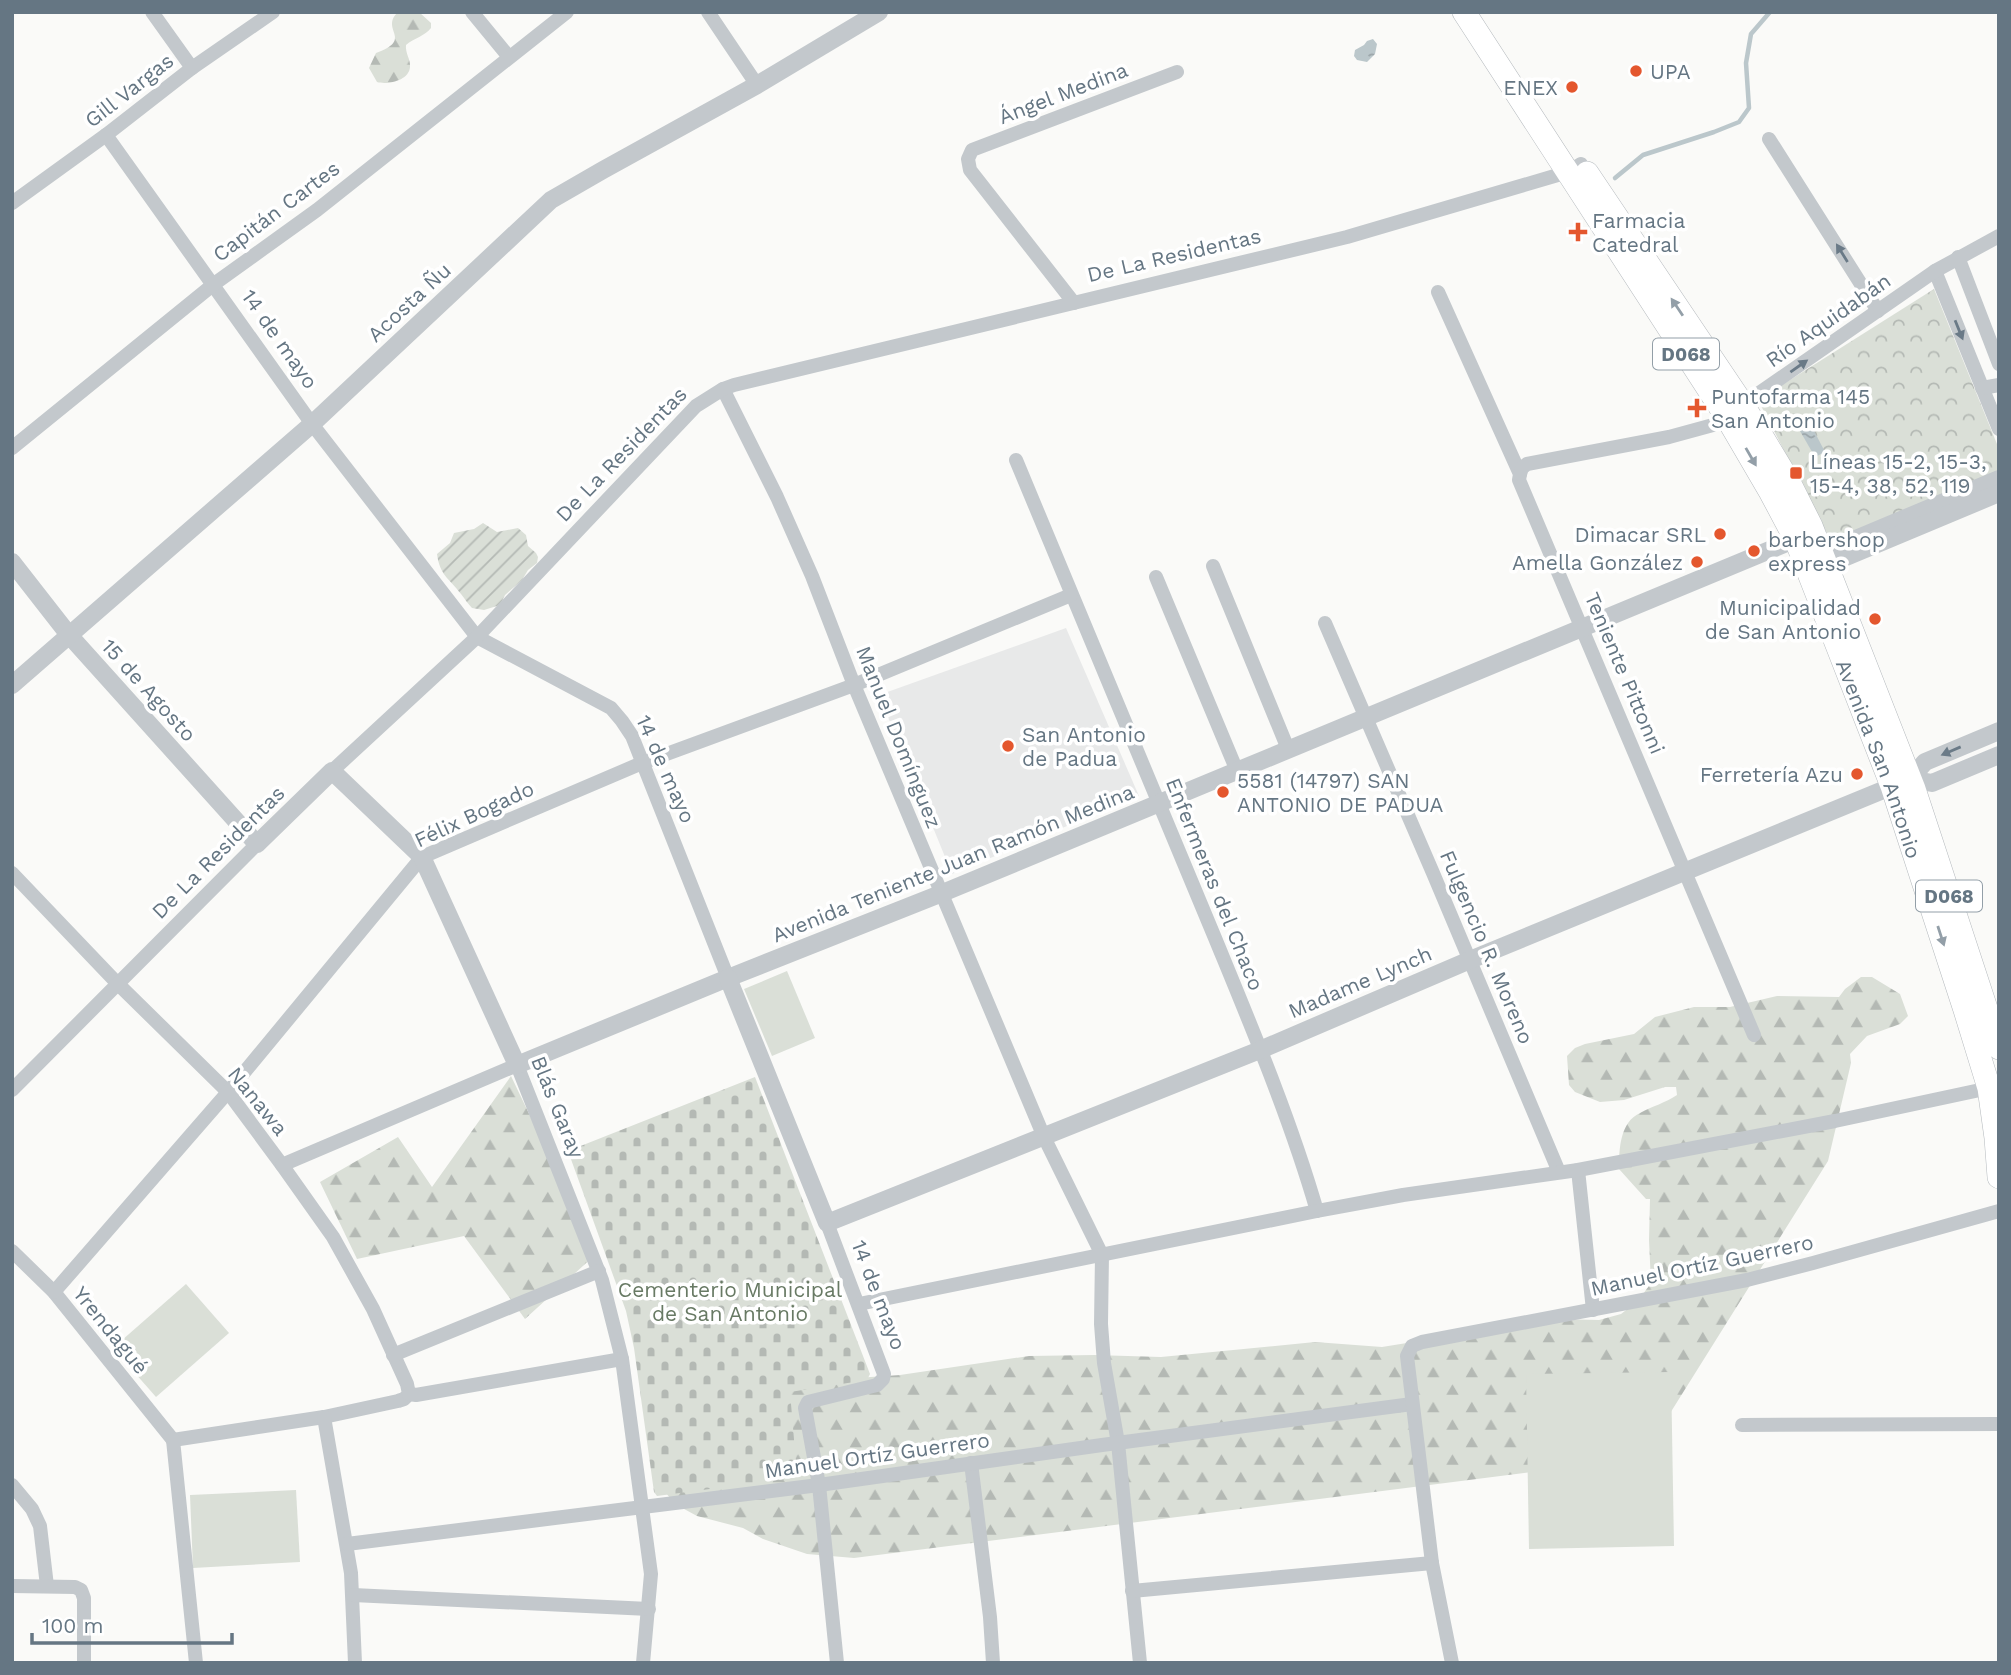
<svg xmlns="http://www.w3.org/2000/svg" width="2011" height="1675" viewBox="0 0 2011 1675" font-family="'Work Sans',sans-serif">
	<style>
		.built { fill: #e8e9e9 }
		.forest { fill: url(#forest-firs) }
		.cemetery { fill: url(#cemetery-stones) }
		.park { fill: url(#park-crowns) }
		.garden { fill: url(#garden-furrows) }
		.pitch { fill: #dadfd7 }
		.water { fill: url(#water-ripples) }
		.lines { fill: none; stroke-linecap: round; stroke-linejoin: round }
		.stream { stroke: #bbc7cb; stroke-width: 4.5 }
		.primary-casing { stroke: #b5babe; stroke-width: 24 }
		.minor { stroke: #c3c8cc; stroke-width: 14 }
		.tertiary { stroke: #c3c8cc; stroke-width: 18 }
		.primary { stroke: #fff; stroke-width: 23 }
		.oneway { fill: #6a7a87 }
		.oneway2 { fill: #939fa8 }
		.poi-dot { fill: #e4572e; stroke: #fff; stroke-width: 2.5 }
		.labels { text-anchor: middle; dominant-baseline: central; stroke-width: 7; stroke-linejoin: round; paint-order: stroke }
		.shield { fill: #fff; stroke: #939fa8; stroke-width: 2 }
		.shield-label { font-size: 19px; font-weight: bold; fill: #657683 }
		.poi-label { font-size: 21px; fill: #657683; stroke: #fff; text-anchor: start }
		.street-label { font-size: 21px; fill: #657683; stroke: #fff }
		.park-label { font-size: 21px; fill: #687a64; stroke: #fff }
	</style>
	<defs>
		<pattern id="forest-firs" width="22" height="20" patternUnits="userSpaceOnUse" patternTransform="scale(1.75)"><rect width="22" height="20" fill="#dadfd7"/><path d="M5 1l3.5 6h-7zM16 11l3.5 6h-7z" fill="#b4b9b4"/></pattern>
		<pattern id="cemetery-stones" width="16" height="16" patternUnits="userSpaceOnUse" patternTransform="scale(1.75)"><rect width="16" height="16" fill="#dadfd7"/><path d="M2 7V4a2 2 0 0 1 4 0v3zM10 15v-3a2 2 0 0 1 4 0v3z" fill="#b4b9b4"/></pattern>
		<pattern id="park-crowns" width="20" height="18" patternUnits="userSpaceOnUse" patternTransform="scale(1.75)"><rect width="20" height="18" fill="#dadfd7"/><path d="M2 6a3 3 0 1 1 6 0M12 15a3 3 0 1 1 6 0" fill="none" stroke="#b4b9b4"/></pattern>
		<pattern id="garden-furrows" width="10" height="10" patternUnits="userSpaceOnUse" patternTransform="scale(1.75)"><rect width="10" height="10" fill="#dadfd7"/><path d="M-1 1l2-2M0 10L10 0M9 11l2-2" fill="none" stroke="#b4b9b4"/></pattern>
		<pattern id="water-ripples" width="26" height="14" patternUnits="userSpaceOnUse" patternTransform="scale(1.75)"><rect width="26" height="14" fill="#bbc7cb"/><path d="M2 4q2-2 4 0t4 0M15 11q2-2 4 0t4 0" fill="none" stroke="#9ca6aa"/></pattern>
	</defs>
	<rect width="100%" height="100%" fill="#fafaf8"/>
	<path class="built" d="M 1066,628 L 1139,796 L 952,874 L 879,695 Z"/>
	<g class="forest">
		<path d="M 398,12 L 419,12 L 431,23 L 431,28 C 425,36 414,38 406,45 C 405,53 411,60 410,67 C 409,81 387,85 377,82 L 369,68 L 376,53 C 415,39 379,30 398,12 Z"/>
		<path d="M 1861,977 L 1872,977 L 1900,994 L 1908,1016 L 1900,1024 L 1867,1036 L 1850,1054 L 1851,1063 L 1828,1161 L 1642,1458 L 854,1558 L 807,1554 L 763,1539 L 743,1528 L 697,1516 L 675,1504 L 661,1487 L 666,1401 L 856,1378 L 900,1375 L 1029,1356 L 1094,1355 L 1161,1357 L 1315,1342 L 1382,1347 L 1556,1319 L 1599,1320 L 1621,1314 L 1638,1301 L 1651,1283 L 1649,1240 L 1650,1199 L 1646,1199 L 1619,1169 C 1619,1149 1620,1122 1640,1113 C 1653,1106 1665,1103 1677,1095 L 1676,1087 L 1665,1087 L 1624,1100 L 1600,1102 L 1575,1092 L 1569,1085 L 1567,1056 L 1575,1048 L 1585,1044 L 1634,1034 L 1655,1017 L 1694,1007 L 1730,1007 L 1777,996 L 1839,997 L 1845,989 Z"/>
		<path d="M 511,1076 L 596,1254 L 525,1319 L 464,1236 L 357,1259 L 320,1182 L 398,1137 L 432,1187 Z"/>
	</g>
	<path class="cemetery" d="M 755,1077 L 870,1374 L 867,1380 L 790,1392 L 797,1475 L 791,1478 L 657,1496 L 654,1492 L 634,1348 L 626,1311 L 568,1151 Z"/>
	<path class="park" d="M 1934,289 L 1999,449 L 1999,472 L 1831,541 L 1758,400 Z"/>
	<path class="garden" d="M 483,523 L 497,532 L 518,528 L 526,535 L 528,546 L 536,553 L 538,557 L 537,563 L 528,570 L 522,580 L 505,595 L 500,605 L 484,610 L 472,608 C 468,604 465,599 461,594 C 449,578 440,576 437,554 L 450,543 L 454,533 L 474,529 Z"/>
	<g class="pitch">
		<path d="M 787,971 L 815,1038 L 772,1056 L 744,989 Z"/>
		<path d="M 186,1284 L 229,1333 L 156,1397 L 113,1348 Z"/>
		<path d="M 1671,1372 L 1674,1546 L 1529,1549 L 1526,1374 Z"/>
		<path d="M 296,1490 L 300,1562 L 193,1568 L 190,1495 Z"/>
	</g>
	<g class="water">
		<path d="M 1373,39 L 1377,44 L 1375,54 L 1367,62 L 1357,60 L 1354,56 L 1355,50 L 1364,45 L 1367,41 Z"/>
		<path d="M 1811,425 L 1825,452 L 1815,457 L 1800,431 Z"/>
	</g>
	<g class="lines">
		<path class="stream" d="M 1615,178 L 1643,155 L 1714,132 L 1739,122 L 1749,108 L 1746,63 L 1751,34 L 1770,12"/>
		<g class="primary-casing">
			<g id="primary">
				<path id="s1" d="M 1464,12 L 1726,416 L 1771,493 L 1796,540 L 1892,786 L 1965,1010 L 1989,1088 L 1996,1138 L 1999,1177"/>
				<path d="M 1587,173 L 1743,405 L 1788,480 L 1811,526 L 1914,789 L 1999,1048"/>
			</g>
		</g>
		<g class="minor">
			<path d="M 152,12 L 192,68"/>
			<path d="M 472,12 L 509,57"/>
			<path d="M 708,12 L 757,85"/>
			<path d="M 106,135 L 312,424 L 477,637 L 611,708 L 622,721 L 632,736 L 728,978"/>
			<path d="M 1769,139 L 1878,311"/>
			<path d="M 12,203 L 106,135 L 192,68 L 273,12"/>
			<path d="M 1958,257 L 1999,364"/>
			<path d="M 1935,271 L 1999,429"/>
			<path d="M 1438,292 L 1520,474 L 1519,480 L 1754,1035"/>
			<path d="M 1074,303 L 970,170 L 968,159 L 972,150 L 1177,72"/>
			<path d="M 1982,388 L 1999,385"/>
			<path d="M 723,389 L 777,497 L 812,576 L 854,685 L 1044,1137 L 1102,1255 L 1101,1324 L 1104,1363 L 1118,1443 L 1140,1663"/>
			<path d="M 12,448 L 214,284 L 317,210 L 567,12"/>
			<path d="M 1016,460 C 1081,620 1150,778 1215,938 C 1252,1028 1290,1118 1317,1211"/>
			<path d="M 1520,474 L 1522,468 L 1527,464 L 1669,437 L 1713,425 L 1935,271 L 1999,236"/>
			<path d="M 1213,566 L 1288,749"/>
			<path d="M 1156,577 L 1237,771"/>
			<path d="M 1325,623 L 1433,873 L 1559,1172"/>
			<path d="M 332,771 L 477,637 L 696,406 L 723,389 L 734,385 L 1347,237 L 1568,172 L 1581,164"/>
			<path d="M 12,873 L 117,983 L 228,1092 L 282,1165 L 333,1237 L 373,1309 L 407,1384 L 409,1394 L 404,1399 L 398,1401 L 324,1417 L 173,1440"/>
			<path d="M 12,1090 L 257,844"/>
			<path d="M 282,1165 L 517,1065 L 602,1280 L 622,1359 L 651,1574 L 643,1663"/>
			<path d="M 1578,1170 L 1593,1310"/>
			<path d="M 827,1223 L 884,1374 L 883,1379 L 877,1385 L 812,1401 L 808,1402 L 805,1408 L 819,1485 L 837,1663"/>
			<path d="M 12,1251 L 54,1292 L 173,1440"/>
			<path d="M 54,1292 L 228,1092 L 422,857 L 642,763 L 854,685 L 1071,595"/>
			<path d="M 859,1304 L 1317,1211 L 1403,1195 L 1578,1170 L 1835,1121 L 1994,1087"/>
			<path d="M 393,1355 L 599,1271"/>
			<path d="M 409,1394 L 416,1395 L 622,1359"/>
			<path d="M 324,1417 L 351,1573 L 355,1663"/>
			<path d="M 1742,1425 L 1999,1424"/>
			<path d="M 173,1440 L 196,1663"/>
			<path d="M 971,1463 L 990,1617 L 993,1663"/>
			<path d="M 12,1485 L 32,1509 L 40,1526 L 47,1586"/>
			<path d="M 347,1544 L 819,1485 L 1102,1445 L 1412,1404"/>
			<path d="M 12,1586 L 75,1587 L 81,1590 L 84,1598 L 84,1663"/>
			<path d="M 1132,1591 L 1432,1563"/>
			<path d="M 353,1595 L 649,1609"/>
			<path d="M 1452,1663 L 1432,1563 L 1407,1356 L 1412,1346 L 1422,1342 L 1747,1280 L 1813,1263 L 1999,1211"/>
		</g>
		<g class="tertiary">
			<path d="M 1811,556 L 1839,546 L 1999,479"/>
			<path d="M 12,562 L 69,635 L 257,844 L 332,771 L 422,857 L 517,1065 L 728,978 L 940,894 L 1806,535"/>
			<path d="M 1815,570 L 1999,493"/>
			<path d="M 12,685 L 312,424 L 551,200 L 603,170 L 757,85 L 879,12"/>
			<path d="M 1910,779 L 1932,783 L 1999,755"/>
			<path d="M 728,978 L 827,1223 L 1260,1050 L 1470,960 L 1910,779 L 1925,762 L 1999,731"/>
		</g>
		<use href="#primary" class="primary"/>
	</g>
	<defs><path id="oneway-solid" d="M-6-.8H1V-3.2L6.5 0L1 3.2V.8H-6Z" transform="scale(1.75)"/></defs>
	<g class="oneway">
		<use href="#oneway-solid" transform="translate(1842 253) rotate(-122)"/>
		<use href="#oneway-solid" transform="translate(1959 330) rotate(68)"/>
		<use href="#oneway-solid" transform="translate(1799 366) rotate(-35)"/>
		<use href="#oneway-solid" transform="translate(1951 751) rotate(157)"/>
	</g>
	<g class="oneway2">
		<use href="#oneway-solid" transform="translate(1677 307) rotate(-124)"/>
		<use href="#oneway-solid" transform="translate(1751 457) rotate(60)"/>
		<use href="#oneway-solid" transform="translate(1941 936) rotate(72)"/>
	</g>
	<g class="poi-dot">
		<circle cx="1636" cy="71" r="7"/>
		<circle cx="1572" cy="87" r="7"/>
		<path d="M1574.5 221.5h7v7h7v7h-7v7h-7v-7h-7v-7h7z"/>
		<path d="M1693.5 397.5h7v7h7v7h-7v7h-7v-7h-7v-7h7z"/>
		<rect x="1789" y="466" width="14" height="14" rx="3.5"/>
		<circle cx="1720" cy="534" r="7"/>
		<circle cx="1754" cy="551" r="7"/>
		<circle cx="1697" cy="562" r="7"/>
		<circle cx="1875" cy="619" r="7"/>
		<circle cx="1008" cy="746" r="7"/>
		<circle cx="1857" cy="774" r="7"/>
		<circle cx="1223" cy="792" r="7"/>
	</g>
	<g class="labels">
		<g class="shield">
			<rect x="1653" y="338.5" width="66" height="31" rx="5"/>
			<rect x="1916" y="880.5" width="66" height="31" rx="5"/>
		</g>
		<g class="shield-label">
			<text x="1686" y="354">D068</text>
			<text x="1949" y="896">D068</text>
		</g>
		<g class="poi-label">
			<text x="1650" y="71">UPA</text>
			<text x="1558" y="87" text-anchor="end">ENEX</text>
			<text x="1592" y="220">Farmacia<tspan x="1592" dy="24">Catedral</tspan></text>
			<text x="1711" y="396">Puntofarma 145<tspan x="1711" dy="24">San Antonio</tspan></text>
			<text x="1810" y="461">Líneas 15-2, 15-3,<tspan x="1810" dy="24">15-4, 38, 52, 119</tspan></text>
			<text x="1706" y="534" text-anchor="end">Dimacar SRL</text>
			<text x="1768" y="539">barbershop<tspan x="1768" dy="24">express</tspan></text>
			<text x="1683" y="562" text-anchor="end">Amella González</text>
			<text x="1861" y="607" text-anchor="end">Municipalidad<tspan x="1861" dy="24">de San Antonio</tspan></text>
			<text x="1022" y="734">San Antonio<tspan x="1022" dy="24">de Padua</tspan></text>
			<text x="1843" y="774" text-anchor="end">Ferretería Azu</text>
			<text x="1237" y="780">5581 (14797) SAN<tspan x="1237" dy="24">ANTONIO DE PADUA</tspan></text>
		</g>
		<g class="street-label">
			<text transform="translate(129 90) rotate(-38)">Gill Vargas</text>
			<text transform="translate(1063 93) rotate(-21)">Ángel Medina</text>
			<text transform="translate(276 211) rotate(-37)">Capitán Cartes</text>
			<text transform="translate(1174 255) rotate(-13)">De La Residentas</text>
			<text transform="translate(409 302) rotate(-43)">Acosta Ñu</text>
			<text transform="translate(1828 320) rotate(-35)">Río Aquidabán</text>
			<text transform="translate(280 339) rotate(55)">14 de mayo</text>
			<text transform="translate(621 454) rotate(-46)">De La Residentas</text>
			<text transform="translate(1625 673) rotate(67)">Teniente Pittonni</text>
			<text transform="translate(149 690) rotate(48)">15 de Agosto</text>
			<text transform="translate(899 737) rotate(68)">Manuel Domínguez</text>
			<text stroke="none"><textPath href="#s1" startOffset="858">Avenida San Antonio</textPath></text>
			<text transform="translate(666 769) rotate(66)">14 de mayo</text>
			<text transform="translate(474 814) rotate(-25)">Félix Bogado</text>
			<text transform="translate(218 852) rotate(-45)">De La Residentas</text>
			<text transform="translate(953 863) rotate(-22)">Avenida Teniente Juan Ramón Medina</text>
			<text transform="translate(1215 884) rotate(68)">Enfermeras del Chaco</text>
			<text transform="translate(1487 947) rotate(67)">Fulgencio R. Moreno</text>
			<text transform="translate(1360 982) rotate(-23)">Madame Lynch</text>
			<text transform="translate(258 1101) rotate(51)">Nanawa</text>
			<text transform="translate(558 1107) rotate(68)">Blás Garay</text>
			<text transform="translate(1702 1265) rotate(-12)">Manuel Ortíz Guerrero</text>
			<text transform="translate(879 1295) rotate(69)">14 de mayo</text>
			<text transform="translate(111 1330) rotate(51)">Yrendagué</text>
			<text transform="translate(877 1455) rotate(-8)">Manuel Ortíz Guerrero</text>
		</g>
		<g class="park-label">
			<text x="730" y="1289">Cementerio Municipal<tspan x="730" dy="24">de San Antonio</tspan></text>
		</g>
	</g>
	<rect width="2011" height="1675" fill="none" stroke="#657683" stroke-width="28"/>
	<path d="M32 1633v10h200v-10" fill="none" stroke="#657683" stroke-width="3.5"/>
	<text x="42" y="1633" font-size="21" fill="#657683" stroke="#ffffff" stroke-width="5" paint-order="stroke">100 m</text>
</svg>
